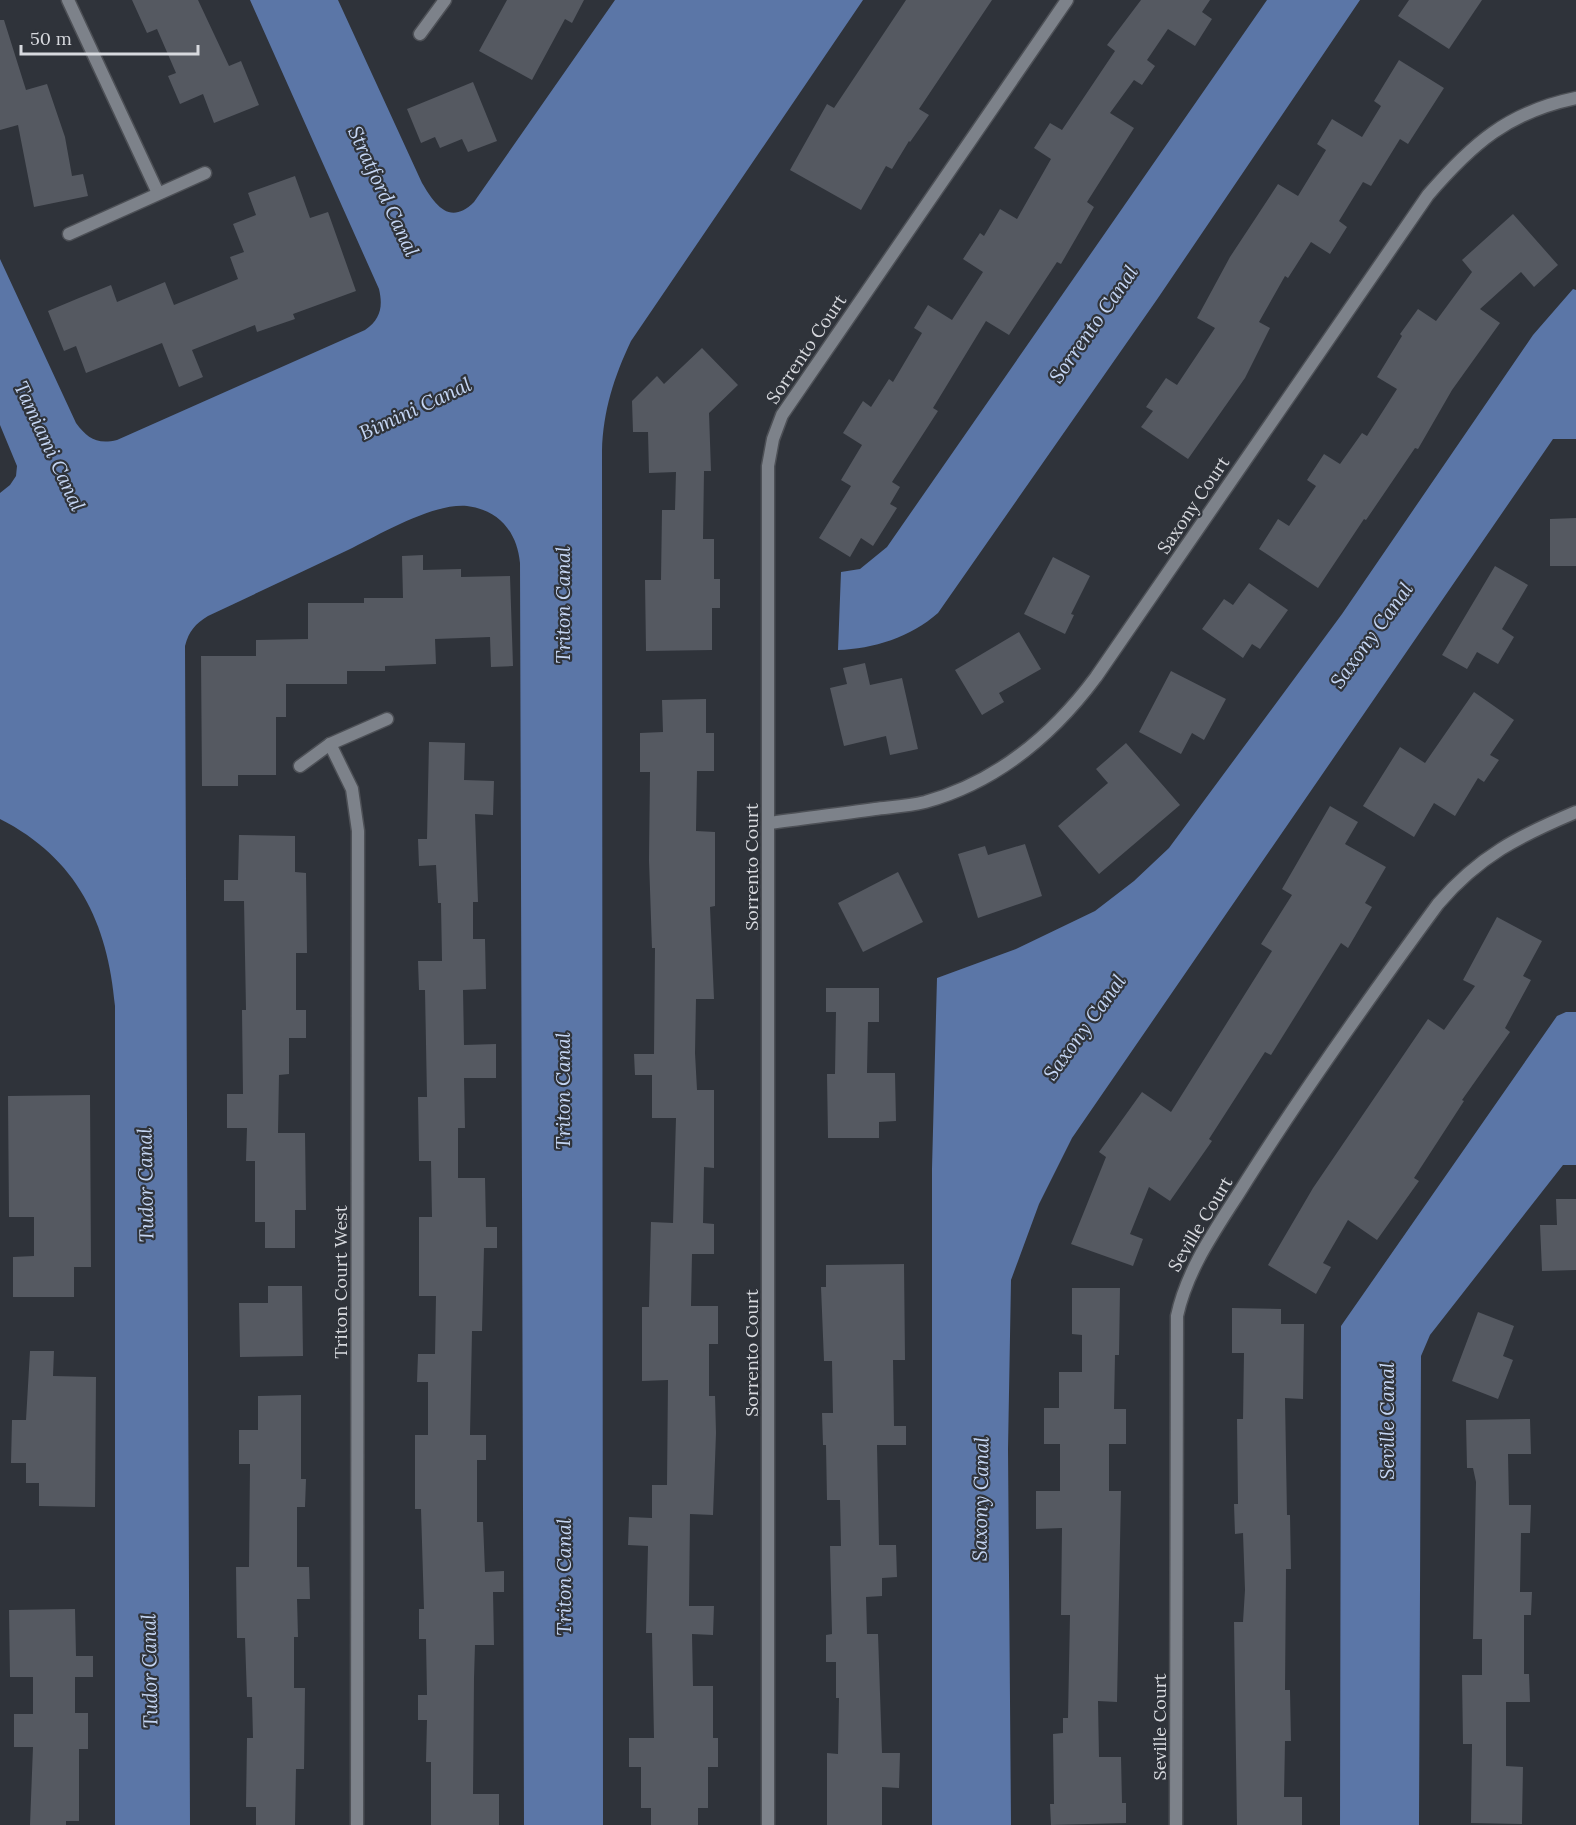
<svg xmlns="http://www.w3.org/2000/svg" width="1576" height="1825" viewBox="0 0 1576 1825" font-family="Lora,serif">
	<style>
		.water { fill: #5b76a7 }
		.building { fill: #555961 }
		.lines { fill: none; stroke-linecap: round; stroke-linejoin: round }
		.street-casing { stroke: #4d5056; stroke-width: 15 }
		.street { stroke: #7d828a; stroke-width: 12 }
		.labels { text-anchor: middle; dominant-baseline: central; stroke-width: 4.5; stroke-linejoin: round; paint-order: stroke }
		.street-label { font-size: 18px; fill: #d7d9de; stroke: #2f333a }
		.water-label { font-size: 20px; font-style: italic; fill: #c5d6f4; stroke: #2f333a }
	</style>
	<rect width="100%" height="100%" fill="#2f333a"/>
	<g class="water">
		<path d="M 250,0 L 338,0 L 422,183 C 434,203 449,227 474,202 L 615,0 L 863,0 L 631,341 C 614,377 603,411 602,451 L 603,1825 L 524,1825 L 520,563 C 517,532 499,510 467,506 C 432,503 379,535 348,550 C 301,572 255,594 208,616 C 195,624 189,631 185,646 L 190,1825 L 115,1825 L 115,1006 C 108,923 77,858 0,819 L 0,493 L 10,485 L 16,476 L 17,466 L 0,425 L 0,259 L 76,423 C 87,438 97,445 117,440 L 365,330 C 381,319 383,306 379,289 Z"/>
		<path d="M 1267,0 L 1360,0 L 1158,298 L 938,613 C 911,637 873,649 838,650 L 841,572 L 860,569 L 887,547 Z"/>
		<path d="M 1573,289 L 1576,290 L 1576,439 L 1553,439 L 1072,1138 L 1039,1204 L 1011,1280 L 1008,1449 L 1011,1825 L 932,1825 L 932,1169 L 937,978 L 1016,949 L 1095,911 L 1134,881 L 1169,848 L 1342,614 L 1533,335 Z"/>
		<path d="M 1566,1012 L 1576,1012 L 1576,1165 L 1563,1165 L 1430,1335 L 1421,1356 L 1419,1825 L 1340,1825 L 1341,1326 L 1557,1016 Z"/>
	</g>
	<g class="building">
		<path d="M 132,0 L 198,0 L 229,66 L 241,61 L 259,105 L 214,123 L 203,94 L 180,104 L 168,76 L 176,73 L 157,29 L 147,33 Z"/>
		<path d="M 507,0 L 584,0 L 572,23 L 565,19 L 532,80 L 479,51 Z"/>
		<path d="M 906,0 L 992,0 L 919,109 L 929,115 L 910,142 L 909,141 L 892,169 L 886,166 L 861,210 L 790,170 L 827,104 L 834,108 Z"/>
		<path d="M 1141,0 L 1210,0 L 1202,12 L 1212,19 L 1195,46 L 1168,29 L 1147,60 L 1155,66 L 1142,85 L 1134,80 L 1110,113 L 1134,128 L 1087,202 L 1094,207 L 1061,264 L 1057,262 L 1009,335 L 986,321 L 933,408 L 938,411 L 892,482 L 900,487 L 890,504 L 897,508 L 873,546 L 861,538 L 850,557 L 819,538 L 851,486 L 841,480 L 862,445 L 843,433 L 863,401 L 871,407 L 889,379 L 893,382 L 922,333 L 914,328 L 928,305 L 952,320 L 983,272 L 963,259 L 980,233 L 984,236 L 1000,209 L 1017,219 L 1051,159 L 1034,148 L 1050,123 L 1062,130 L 1115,51 L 1107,45 Z"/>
		<path d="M 1409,0 L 1482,0 L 1449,49 L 1398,16 Z"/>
		<path d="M 0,20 L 4,20 L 26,90 L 47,84 L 65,137 L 72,176 L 83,174 L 88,196 L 34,207 L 18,125 L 0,130 Z"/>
		<path d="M 1399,60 L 1444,88 L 1408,144 L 1400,139 L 1371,186 L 1363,182 L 1339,221 L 1347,227 L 1330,254 L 1311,242 L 1288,278 L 1285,276 L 1259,322 L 1270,328 L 1245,378 L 1188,459 L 1141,427 L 1153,411 L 1146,407 L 1166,378 L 1177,385 L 1215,328 L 1197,318 L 1230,257 L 1278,184 L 1298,196 L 1326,150 L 1317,144 L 1332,119 L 1362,137 L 1381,106 L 1374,101 Z"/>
		<path d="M 473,82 L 497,141 L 468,152 L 462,139 L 440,148 L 435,137 L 421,143 L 407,109 Z"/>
		<path d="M 295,176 L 310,218 L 328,212 L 356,291 L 293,314 L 295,319 L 257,332 L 255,325 L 192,350 L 203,377 L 179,387 L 162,343 L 86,373 L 76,346 L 64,351 L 48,311 L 79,298 L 111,285 L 117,302 L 165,282 L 174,305 L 238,279 L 230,257 L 244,252 L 233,224 L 256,215 L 248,193 Z"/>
		<path d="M 1513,214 L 1558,265 L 1534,287 L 1521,272 L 1480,309 L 1500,323 L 1452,390 L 1418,449 L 1415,448 L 1366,520 L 1364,519 L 1318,588 L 1259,549 L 1278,519 L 1289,526 L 1316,486 L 1307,480 L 1324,454 L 1340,464 L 1362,433 L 1367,436 L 1397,389 L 1377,377 L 1402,336 L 1400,334 L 1418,309 L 1436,321 L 1472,272 L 1462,260 Z"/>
		<path d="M 702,348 L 738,385 L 709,413 L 711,471 L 704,471 L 703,539 L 714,539 L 714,579 L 720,579 L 720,608 L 712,608 L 712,650 L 646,651 L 645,580 L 661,580 L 662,510 L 675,510 L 676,472 L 649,473 L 648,432 L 633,432 L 632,401 L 657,376 L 664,384 Z"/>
		<path d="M 1576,518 L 1576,566 L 1550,566 L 1550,519 Z"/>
		<path d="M 423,555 L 423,570 L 461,569 L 461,577 L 510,576 L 513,666 L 491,667 L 490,637 L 435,639 L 436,664 L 385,666 L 385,671 L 347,671 L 347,684 L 286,684 L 286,717 L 276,717 L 276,775 L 238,775 L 238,786 L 202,786 L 201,656 L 256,656 L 256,640 L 308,639 L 308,603 L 364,603 L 364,598 L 403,598 L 402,556 Z"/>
		<path d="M 1053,557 L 1090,576 L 1071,614 L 1074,615 L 1065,634 L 1024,614 Z"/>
		<path d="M 1495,566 L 1528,585 L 1502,629 L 1514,637 L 1498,664 L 1477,652 L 1467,669 L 1442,655 Z"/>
		<path d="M 1249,583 L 1288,610 L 1260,649 L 1252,644 L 1243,658 L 1202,629 L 1224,599 L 1233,605 Z"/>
		<path d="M 1019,632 L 1041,669 L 999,693 L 1004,702 L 982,715 L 955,670 Z"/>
		<path d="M 865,663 L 870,685 L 902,678 L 918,749 L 890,755 L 886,736 L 844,746 L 830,688 L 847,684 L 843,668 Z"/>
		<path d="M 1171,671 L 1226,699 L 1204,740 L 1192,733 L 1181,754 L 1139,732 Z"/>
		<path d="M 1474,692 L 1514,720 L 1490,755 L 1499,760 L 1484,782 L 1478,778 L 1455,816 L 1434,803 L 1414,837 L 1363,806 L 1400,747 L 1425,763 Z"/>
		<path d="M 706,699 L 706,733 L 714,733 L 714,771 L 697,771 L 696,831 L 715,832 L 715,906 L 710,907 L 714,999 L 696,999 L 695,1053 L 697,1090 L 714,1090 L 714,1168 L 704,1167 L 703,1223 L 714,1224 L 714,1254 L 692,1254 L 691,1306 L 718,1306 L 718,1344 L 709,1344 L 709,1396 L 715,1396 L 716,1433 L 713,1515 L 690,1514 L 689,1606 L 714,1606 L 713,1635 L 692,1634 L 693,1686 L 713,1686 L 713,1738 L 718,1738 L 718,1767 L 708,1767 L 708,1808 L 698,1808 L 698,1825 L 651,1825 L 651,1808 L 641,1808 L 641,1767 L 629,1767 L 629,1738 L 654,1738 L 652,1633 L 646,1633 L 648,1546 L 628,1545 L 629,1517 L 652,1518 L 652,1485 L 667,1485 L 668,1380 L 642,1381 L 642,1307 L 649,1307 L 651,1222 L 673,1223 L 676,1118 L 652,1118 L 652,1075 L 635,1075 L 634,1054 L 654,1054 L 655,948 L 652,948 L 649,860 L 650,772 L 640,772 L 640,733 L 663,732 L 662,700 Z"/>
		<path d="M 429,742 L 465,743 L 464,780 L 494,781 L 493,815 L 475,814 L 478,902 L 473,902 L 473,939 L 485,939 L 486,989 L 463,990 L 464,1045 L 496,1044 L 496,1078 L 464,1078 L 465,1128 L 458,1128 L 458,1178 L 485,1178 L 486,1227 L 497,1227 L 497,1248 L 484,1248 L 482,1331 L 472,1331 L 470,1435 L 486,1435 L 486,1460 L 477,1460 L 477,1522 L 483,1522 L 485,1572 L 504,1571 L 504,1592 L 493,1592 L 494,1645 L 475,1645 L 474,1678 L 473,1794 L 499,1794 L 499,1825 L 431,1825 L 431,1762 L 426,1762 L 427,1720 L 418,1720 L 418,1695 L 427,1695 L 426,1639 L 419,1639 L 419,1609 L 424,1609 L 421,1509 L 415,1509 L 415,1435 L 428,1435 L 428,1382 L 417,1382 L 418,1354 L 435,1354 L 436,1296 L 419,1296 L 419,1217 L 432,1217 L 431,1161 L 419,1161 L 418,1097 L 427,1097 L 425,990 L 419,990 L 418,961 L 442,961 L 441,903 L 438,903 L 436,865 L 419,866 L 418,839 L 427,839 Z"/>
		<path d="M 1126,743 L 1180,805 L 1099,874 L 1058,826 L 1108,783 L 1096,769 Z"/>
		<path d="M 1330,806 L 1358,822 L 1345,844 L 1386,867 L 1365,903 L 1372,907 L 1348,948 L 1341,943 L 1271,1055 L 1265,1052 L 1209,1139 L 1212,1141 L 1170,1201 L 1149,1187 L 1130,1234 L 1143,1239 L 1133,1266 L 1071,1244 L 1106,1157 L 1099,1152 L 1142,1092 L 1171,1112 L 1272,951 L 1261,944 L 1292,895 L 1282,889 Z"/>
		<path d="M 239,835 L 295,836 L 295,872 L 306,873 L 307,953 L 296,953 L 296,1010 L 306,1010 L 306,1038 L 289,1038 L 289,1074 L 279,1075 L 278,1133 L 305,1133 L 306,1210 L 295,1210 L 295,1248 L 265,1248 L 265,1222 L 255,1222 L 255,1161 L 246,1161 L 247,1128 L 227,1128 L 227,1094 L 243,1094 L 242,1010 L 246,1010 L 244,901 L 224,901 L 224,880 L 238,880 Z"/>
		<path d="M 1025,844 L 1042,896 L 978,918 L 958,854 L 985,846 L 988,855 Z"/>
		<path d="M 898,872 L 923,922 L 863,952 L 838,903 Z"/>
		<path d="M 1497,917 L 1542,941 L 1523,976 L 1531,980 L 1505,1028 L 1510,1032 L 1462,1100 L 1464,1101 L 1414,1178 L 1419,1181 L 1377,1240 L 1348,1220 L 1323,1263 L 1331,1267 L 1316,1294 L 1268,1265 L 1313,1188 L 1428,1019 L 1444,1030 L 1475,986 L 1463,980 Z"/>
		<path d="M 826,988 L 879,988 L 879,1022 L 868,1022 L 867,1073 L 895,1073 L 896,1121 L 879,1122 L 879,1138 L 828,1138 L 827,1074 L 835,1074 L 836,1012 L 826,1012 Z"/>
		<path d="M 90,1095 L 91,1267 L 74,1267 L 74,1297 L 13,1297 L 13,1257 L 34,1256 L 34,1217 L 9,1217 L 8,1096 Z"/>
		<path d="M 1556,1199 L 1576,1199 L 1576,1270 L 1542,1271 L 1540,1225 L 1557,1225 Z"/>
		<path d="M 904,1264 L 905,1360 L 893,1360 L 894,1426 L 906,1426 L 906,1445 L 877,1445 L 879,1545 L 896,1545 L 897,1577 L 882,1578 L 882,1596 L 866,1597 L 867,1634 L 878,1634 L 882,1753 L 900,1753 L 899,1788 L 882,1787 L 882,1825 L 827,1825 L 827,1753 L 838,1754 L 839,1698 L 836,1698 L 836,1662 L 826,1662 L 826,1635 L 832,1634 L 830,1546 L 841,1546 L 840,1500 L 827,1500 L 826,1445 L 823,1445 L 822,1413 L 833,1413 L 832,1361 L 824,1361 L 821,1287 L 826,1287 L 826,1265 Z"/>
		<path d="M 268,1286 L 302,1286 L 303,1356 L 240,1357 L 239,1303 L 268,1303 Z"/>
		<path d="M 1072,1288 L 1120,1288 L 1119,1355 L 1115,1355 L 1114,1409 L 1126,1409 L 1126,1444 L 1109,1444 L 1109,1491 L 1121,1491 L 1117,1702 L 1098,1701 L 1099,1757 L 1121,1757 L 1122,1803 L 1126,1803 L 1126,1823 L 1051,1825 L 1050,1804 L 1054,1804 L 1053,1734 L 1063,1733 L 1063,1718 L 1068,1718 L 1070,1615 L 1061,1615 L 1062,1528 L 1036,1529 L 1036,1491 L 1060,1491 L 1060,1444 L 1044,1444 L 1044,1408 L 1059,1408 L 1059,1372 L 1082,1372 L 1082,1335 L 1072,1334 Z"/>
		<path d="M 1232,1308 L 1281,1309 L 1281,1324 L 1304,1324 L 1303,1399 L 1285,1398 L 1287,1515 L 1290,1515 L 1291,1569 L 1286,1569 L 1285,1690 L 1290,1690 L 1291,1741 L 1285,1741 L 1284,1797 L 1302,1797 L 1302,1825 L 1237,1825 L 1234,1622 L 1243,1622 L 1245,1590 L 1243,1533 L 1235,1534 L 1234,1504 L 1238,1504 L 1237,1419 L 1243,1419 L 1244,1353 L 1232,1353 Z"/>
		<path d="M 1478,1312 L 1514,1326 L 1503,1356 L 1513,1360 L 1498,1399 L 1452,1381 Z"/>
		<path d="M 30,1351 L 54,1351 L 53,1376 L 96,1377 L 95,1507 L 39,1506 L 39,1483 L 26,1483 L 26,1463 L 11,1463 L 12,1420 L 26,1420 Z"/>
		<path d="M 301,1395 L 301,1479 L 306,1479 L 305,1507 L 297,1507 L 297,1567 L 309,1567 L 310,1599 L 297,1599 L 298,1637 L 294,1637 L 294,1688 L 305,1688 L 304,1769 L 296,1769 L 295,1825 L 256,1825 L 256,1807 L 246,1807 L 247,1738 L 253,1738 L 252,1697 L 247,1697 L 245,1638 L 237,1638 L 236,1567 L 249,1567 L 250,1464 L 239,1464 L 239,1430 L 258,1430 L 258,1396 Z"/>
		<path d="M 1530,1419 L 1531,1454 L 1508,1454 L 1509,1505 L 1531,1505 L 1530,1533 L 1521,1533 L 1520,1592 L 1532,1592 L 1531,1615 L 1524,1615 L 1524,1674 L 1529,1674 L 1530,1702 L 1506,1702 L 1506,1766 L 1523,1767 L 1522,1824 L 1471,1823 L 1472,1744 L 1463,1744 L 1462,1675 L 1482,1675 L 1482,1639 L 1473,1639 L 1476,1482 L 1473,1468 L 1467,1468 L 1466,1420 Z"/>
		<path d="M 75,1609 L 76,1656 L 93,1656 L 93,1677 L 75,1677 L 75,1713 L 88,1713 L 88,1749 L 79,1749 L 79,1821 L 66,1821 L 66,1825 L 30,1825 L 33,1747 L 14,1747 L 14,1714 L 33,1714 L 33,1677 L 10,1677 L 9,1610 Z"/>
	</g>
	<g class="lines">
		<g class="street-casing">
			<g id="street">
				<path d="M 68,0 L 158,193"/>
				<path d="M 420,34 L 445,0"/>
				<path d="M 69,234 L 205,173"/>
				<path d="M 330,744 L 352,789 L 358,831 L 357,1825"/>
				<path d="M 300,766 L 330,744 L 387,719"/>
				<path d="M 769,823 C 805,818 840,814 875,809 C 891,807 909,806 925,802 C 997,782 1052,736 1096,677 L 1428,195 C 1472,144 1508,112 1576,98"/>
				<path d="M 768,1825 L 768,466 L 773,439 L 782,415 L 1067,0"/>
				<path d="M 1176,1825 L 1177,1316 C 1188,1265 1220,1224 1247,1180 C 1307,1085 1372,994 1438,904 C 1479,856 1519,836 1576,812"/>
			</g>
		</g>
		<use href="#street" class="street"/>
	</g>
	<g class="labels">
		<g class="street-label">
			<text transform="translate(806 349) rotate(-56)">Sorrento Court</text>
			<text transform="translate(1193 505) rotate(-56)">Saxony Court</text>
			<text transform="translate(751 867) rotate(-90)">Sorrento Court</text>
			<text transform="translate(1200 1224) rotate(-59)">Seville Court</text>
			<text transform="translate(340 1282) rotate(-90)">Triton Court West</text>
			<text transform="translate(751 1353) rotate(-90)">Sorrento Court</text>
			<text transform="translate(1159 1727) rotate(-90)">Seville Court</text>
		</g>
		<g class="water-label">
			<text transform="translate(384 191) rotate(65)">Stratford Canal</text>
			<text transform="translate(1093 324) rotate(-55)">Sorrento Canal</text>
			<text transform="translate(415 408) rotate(-25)">Bimini Canal</text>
			<text transform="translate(50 446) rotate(65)">Tamiami Canal</text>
			<text transform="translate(562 605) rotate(-90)">Triton Canal</text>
			<text transform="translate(1371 635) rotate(-54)">Saxony Canal</text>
			<text transform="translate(1084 1027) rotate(-54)">Saxony Canal</text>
			<text transform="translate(562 1091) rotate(-90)">Triton Canal</text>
			<text transform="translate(145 1185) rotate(-91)">Tudor Canal</text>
			<text transform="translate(1386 1421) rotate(-90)">Seville Canal</text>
			<text transform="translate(980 1499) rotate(-89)">Saxony Canal</text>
			<text transform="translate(563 1577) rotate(-90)">Triton Canal</text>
			<text transform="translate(149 1671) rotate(-91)">Tudor Canal</text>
		</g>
	</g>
	<path d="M21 45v9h177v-9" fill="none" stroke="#d7d9de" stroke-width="3"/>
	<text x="30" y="45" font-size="18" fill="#d7d9de" stroke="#2f333a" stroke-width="4.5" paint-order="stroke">50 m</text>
</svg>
